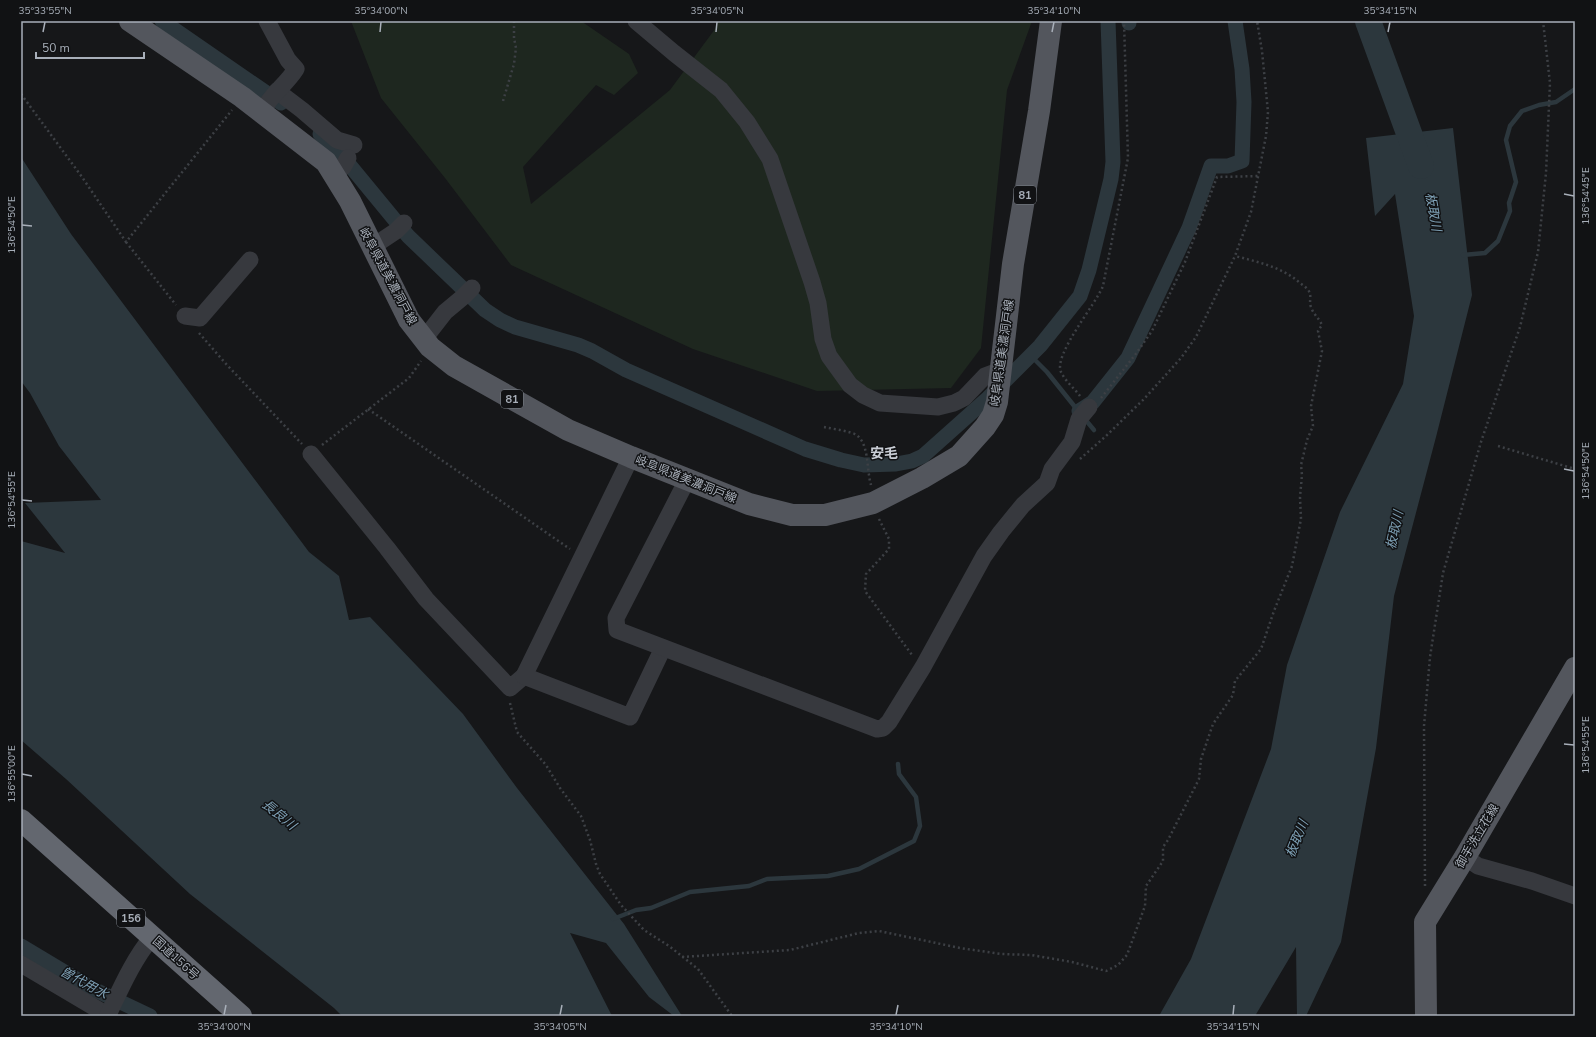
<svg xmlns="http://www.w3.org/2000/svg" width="1596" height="1037" viewBox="0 0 1596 1037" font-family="'Nunito Sans','Noto Sans JP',sans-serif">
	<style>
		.green { fill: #1e271f }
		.water { fill: #2c373d }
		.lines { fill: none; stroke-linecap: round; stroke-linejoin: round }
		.stream { stroke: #2c373d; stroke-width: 4.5 }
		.canal { stroke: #2c373d; stroke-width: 15 }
		.river { stroke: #2c373d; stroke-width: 26 }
		.path { stroke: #3d4045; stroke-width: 2.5; stroke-dasharray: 2 3; stroke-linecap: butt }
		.minor { stroke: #37393e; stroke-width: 17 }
		.major { stroke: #53565d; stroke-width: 22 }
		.highway { stroke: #63676f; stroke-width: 22 }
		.ticks { fill: none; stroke: #a8afb9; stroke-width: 1.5 }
		.labels { text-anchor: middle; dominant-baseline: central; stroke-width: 3; stroke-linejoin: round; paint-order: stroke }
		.shield { fill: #111214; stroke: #7b8088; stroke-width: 1 }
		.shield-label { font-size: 11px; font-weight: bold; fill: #a8afb9 }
		.street-label { font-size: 12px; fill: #a8afb9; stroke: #111214 }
		.water-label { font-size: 13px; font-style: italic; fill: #7ea0b5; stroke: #111214 }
		.quarter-label { font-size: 14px; font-weight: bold; fill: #c9cdd5; stroke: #111214 }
		.neatline { fill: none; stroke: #a8afb9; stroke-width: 1.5 }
		.ticks-label { font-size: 10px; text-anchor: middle; fill: #a8afb9 }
	</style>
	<rect width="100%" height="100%" fill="#161719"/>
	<path class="green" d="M 351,21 L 581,21 L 629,54 L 638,73 L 614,95 L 596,85 L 523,167 L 531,204 L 670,90 L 715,29 L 717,21 L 1032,21 L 1007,90 L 981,348 L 951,388 L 817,391 L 693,349 L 511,265 L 445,178 L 381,98 Z"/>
	<g class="water">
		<path d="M 1453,128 L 1472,295 L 1436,437 L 1394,596 L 1376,748 L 1341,942 L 1306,1016 L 1297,1016 L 1296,947 L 1255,1016 L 1159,1016 L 1191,959 L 1271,749 L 1287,665 L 1340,512 L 1403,384 L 1414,316 L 1395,194 L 1375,216 L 1366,138 Z"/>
		<path d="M 21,157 L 71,234 L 309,552 L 339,576 L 349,620 L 370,617 L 463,714 L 517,788 L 624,924 L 682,1016 L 674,1016 L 649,997 L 606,943 L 570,933 L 612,1016 L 342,1016 L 334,1008 L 190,894 L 66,779 L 21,740 L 21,541 L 65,553 L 25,503 L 101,500 L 59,446 L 30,393 L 21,381 Z"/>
	</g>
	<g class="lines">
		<g class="stream">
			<path d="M 1463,255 L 1485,253 L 1498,241 L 1510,211 L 1509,203 L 1516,182 L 1506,140 L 1510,126 L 1522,111 L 1539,105 L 1556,102 L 1575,89"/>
			<path d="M 1031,356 L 1047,372 L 1079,412"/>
			<path d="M 1084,418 L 1094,430"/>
			<path d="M 613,919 L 636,910 L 651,908 L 690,892 L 749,886 L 767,879 L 828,876 L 859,869 L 914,841 L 920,826 L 916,797 L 899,774 L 898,764"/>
		</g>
		<g class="canal">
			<path d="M 162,21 L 281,103"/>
			<path d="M 1129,23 L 1129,21"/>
			<path d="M 320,134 L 338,151 L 408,236 L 485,310 L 500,320 L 515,327 L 578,345 L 592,351 L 626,370 L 805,449 L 841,460 L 864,465 L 896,464 L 912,461 L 923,456 L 988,398 L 1040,346 L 1080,296 L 1089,270 L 1111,179 L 1113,162 L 1108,21"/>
			<path d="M 1079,411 L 1093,402 L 1128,358 L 1189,228 L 1211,166 L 1228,166 L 1242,161 L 1244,102 L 1242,69 L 1235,21"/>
			<path d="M 21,946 L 91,988 L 150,1016"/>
		</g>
		<path class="river" d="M 1368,21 L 1421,166"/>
		<g class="path">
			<path d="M 21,94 L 82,177 L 126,242 L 232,110"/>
			<path d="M 503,101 L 514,64 L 516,48 L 514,38 L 514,21"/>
			<path d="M 126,242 L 176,305"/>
			<path d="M 199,333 L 227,365 L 302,444"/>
			<path d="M 1080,396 C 1075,389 1065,381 1061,372 C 1053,355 1096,304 1103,286 L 1128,158 L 1124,21"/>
			<path d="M 1101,398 L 1135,355 L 1152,331 L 1185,262 L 1217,177 L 1259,176"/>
			<path d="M 368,409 L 570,549"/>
			<path d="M 824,427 C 833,429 843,430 852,433 C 870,438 866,469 871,485"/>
			<path d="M 322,445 L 409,378 L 421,361"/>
			<path d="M 1498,446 L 1575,469"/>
			<path d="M 1080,459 L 1106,436 L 1144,399 L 1181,358 L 1196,337 L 1235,256 L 1251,212 L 1266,136 L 1268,112 L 1262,51 L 1257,21"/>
			<path d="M 879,519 L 889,539 L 889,549 L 866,574 L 865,591 L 912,655"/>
			<path d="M 510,703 L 517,732 L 546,765 L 560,788 L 581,816 L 590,840 L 596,864 L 600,874 L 621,905 L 644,930 L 669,946 L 698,969 L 732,1016"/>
			<path d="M 1425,886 L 1424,726 L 1430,657 L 1443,573 L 1481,442 L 1520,327 L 1538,252 L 1546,173 L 1550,83 L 1543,21"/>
			<path d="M 682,957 L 790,950 L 859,933 L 879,931 L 960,948 L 1001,954 L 1031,955 L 1072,962 L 1106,971 L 1118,965 L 1127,955 L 1145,906 L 1146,886 L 1163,861 L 1163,847 L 1168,840 L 1199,779 L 1201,759 L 1213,724 L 1233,695 L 1235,681 L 1261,649 L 1274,611 L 1292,566 L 1301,519 L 1300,497 L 1302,475 L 1301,465 L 1307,440 L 1313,426 L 1311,406 L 1322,351 L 1318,331 L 1322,325 C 1319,318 1313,314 1311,307 C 1309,303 1311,298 1310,294 C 1309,289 1304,286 1300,283 C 1282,267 1258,262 1235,256"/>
		</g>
		<g class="minor">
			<path d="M 636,21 L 674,53 L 721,90 L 747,122 L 770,159 L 812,282 L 818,303 L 823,339 L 829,356 L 850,385 L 863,395 L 880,403 L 938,407 L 954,403 L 964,398 L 985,376 L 1001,370"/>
			<path d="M 277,91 L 302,110 L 337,140 L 354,145"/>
			<path d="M 262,112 C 270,95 286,85 296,69 L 288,60 L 267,21"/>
			<path d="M 334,174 L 343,167 L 348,158"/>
			<path d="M 372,247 L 396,231 L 404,223"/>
			<path d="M 185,316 L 200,318 L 250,260"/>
			<path d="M 424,339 L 445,312 L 463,297 L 472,288"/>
			<path d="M 311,454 L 387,548 L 426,599 L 510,688 L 524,676"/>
			<path d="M 631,457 L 524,676 L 630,717 L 663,648"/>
			<path d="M 687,480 L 616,618 L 617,630 L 877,729 L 883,728 L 889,722 L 923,667 L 984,556 L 1001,532 L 1023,505 L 1047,483 L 1052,469 L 1072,442 L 1079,419 L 1089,407"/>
			<path d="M 1465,857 L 1478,866 L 1532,881 L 1575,896"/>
			<path d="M 21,964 L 109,1016"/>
			<path d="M 108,1015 C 121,988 133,960 152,937"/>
		</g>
		<g class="major">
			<path d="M 130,21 L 242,97 L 326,162 L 350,201 L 409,320 L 430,347 L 454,366 L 568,430 L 631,457 L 749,504 L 792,515 L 825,515 L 873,503 L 922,478 L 959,456 L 985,427 L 993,415 L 997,402 L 1013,264 L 1039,111 L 1051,21"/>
			<path d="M 1426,1016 L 1425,922 L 1465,857 L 1575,668"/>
		</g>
		<path class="highway" d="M 21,820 L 241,1016"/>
	</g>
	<path class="ticks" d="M 43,32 L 45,22M 380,32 L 381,22M 716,32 L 717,22M 1052,32 L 1054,22M 1388,32 L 1390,22M 1564,194 L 1574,196M 22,225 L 32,226M 1564,469 L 1574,471M 22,500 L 32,501M 1564,744 L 1574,745M 22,774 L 32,776M 224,1015 L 226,1005M 560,1015 L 562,1005M 896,1015 L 898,1005M 1233,1015 L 1234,1005"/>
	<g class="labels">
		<g class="shield">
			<rect x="1014" y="186" width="22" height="18" rx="3"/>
			<rect x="501" y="390" width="22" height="18" rx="3"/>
			<rect x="117" y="909" width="28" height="18" rx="3"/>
		</g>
		<g class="shield-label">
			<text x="1025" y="195">81</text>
			<text x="512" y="399">81</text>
			<text x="131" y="918">156</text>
		</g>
		<g class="street-label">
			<text transform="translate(388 276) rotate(62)">岐阜県道美濃洞戸線</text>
			<text transform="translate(1002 353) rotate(-82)">岐阜県道美濃洞戸線</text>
			<text transform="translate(686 479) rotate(22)">岐阜県道美濃洞戸線</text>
			<text transform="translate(1477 836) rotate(-59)">御手洗立花線</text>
			<text transform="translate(176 958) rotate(42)">国道156号</text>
		</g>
		<g class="water-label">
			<text transform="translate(1433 212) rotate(80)">板取川</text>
			<text transform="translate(1395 530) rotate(-78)">板取川</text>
			<text transform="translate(279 815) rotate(39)">長良川</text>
			<text transform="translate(1297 839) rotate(-68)">板取川</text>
			<text transform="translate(84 983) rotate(29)">曽代用水</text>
		</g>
		<g class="quarter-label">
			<text x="884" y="453">安毛</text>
		</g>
	</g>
	<rect width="1596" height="1037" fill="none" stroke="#111214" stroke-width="44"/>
	<path d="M36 52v6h108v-6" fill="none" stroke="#a8afb9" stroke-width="2"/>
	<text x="42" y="52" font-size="12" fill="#a8afb9" stroke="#111214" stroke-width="3" paint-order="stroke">50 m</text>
	<rect x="22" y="22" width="1552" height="993" class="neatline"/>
	<g class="ticks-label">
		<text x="45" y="14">35°33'55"N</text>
		<text x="381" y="14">35°34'00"N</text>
		<text x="717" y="14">35°34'05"N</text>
		<text x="1054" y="14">35°34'10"N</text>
		<text x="1390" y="14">35°34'15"N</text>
		<text transform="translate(1585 196) rotate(-90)" y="4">136°54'45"E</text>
		<text transform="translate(11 225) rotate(-90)" y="4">136°54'50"E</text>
		<text transform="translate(1585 471) rotate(-90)" y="4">136°54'50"E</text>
		<text transform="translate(11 500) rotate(-90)" y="4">136°54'55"E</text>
		<text transform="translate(1585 745) rotate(-90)" y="4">136°54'55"E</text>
		<text transform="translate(11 774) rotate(-90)" y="4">136°55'00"E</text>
		<text x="224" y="1030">35°34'00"N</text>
		<text x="560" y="1030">35°34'05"N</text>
		<text x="896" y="1030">35°34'10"N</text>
		<text x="1233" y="1030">35°34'15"N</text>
	</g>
</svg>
